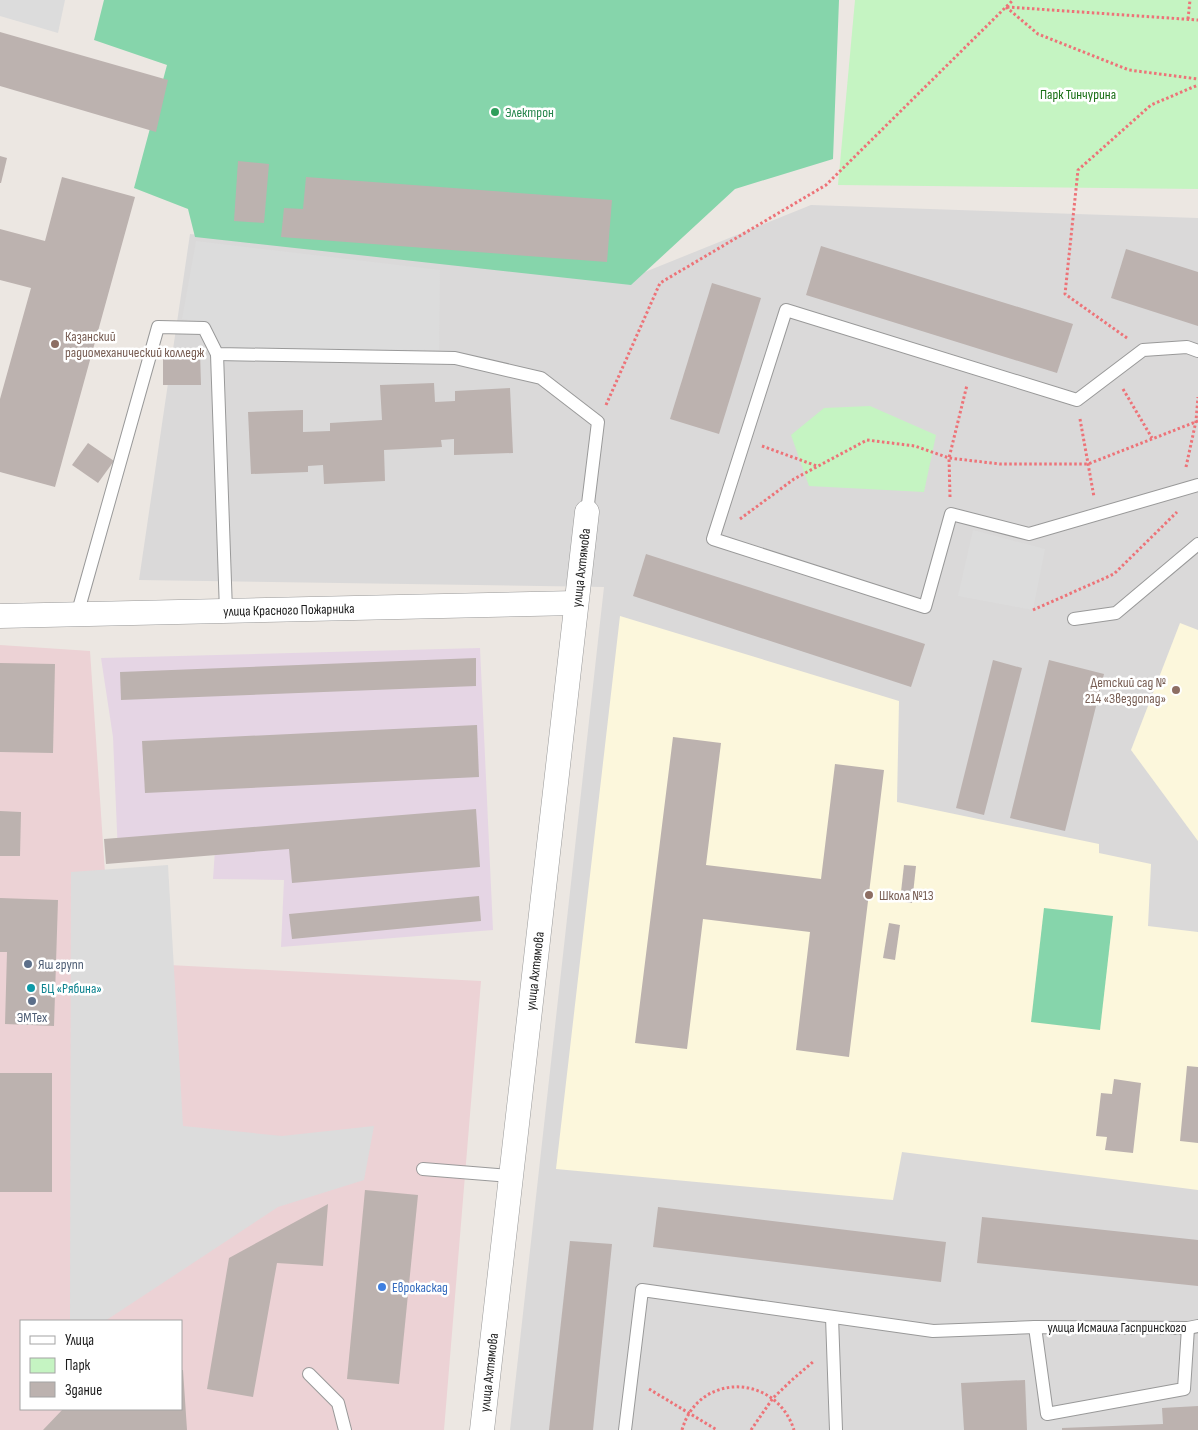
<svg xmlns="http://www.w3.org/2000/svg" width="1198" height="1430" viewBox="0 0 1198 1430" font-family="'Sofia Sans Condensed',sans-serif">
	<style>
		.residential { fill: #dad9d9 }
		.commercial { fill: #ecd2d5; fill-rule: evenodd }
		.industrial { fill: #e5d5e4 }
		.education { fill: #fcf7dc }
		.park { fill: #c5f4c2 }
		.pitch { fill: #86d5ab }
		.parking { fill: #dcdcdc }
		.building { fill: #bcb2af }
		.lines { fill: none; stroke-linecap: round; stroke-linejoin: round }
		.service-casing { stroke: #999; stroke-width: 14 }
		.minor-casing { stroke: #999; stroke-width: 25 }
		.path { stroke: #ed7378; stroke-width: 3; stroke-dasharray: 2.5 2.5; stroke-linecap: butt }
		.service { stroke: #fff; stroke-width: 12 }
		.minor { stroke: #fff; stroke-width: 24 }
		.leisure-dot { fill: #2e9e5b; stroke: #fff; stroke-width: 2 }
		.education-dot { fill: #8d6e63; stroke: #fff; stroke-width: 2 }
		.service-dot { fill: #5c6f8a; stroke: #fff; stroke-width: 2 }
		.culture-dot { fill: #0f9aa8; stroke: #fff; stroke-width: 2 }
		.shop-dot { fill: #3f7fe0; stroke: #fff; stroke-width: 2 }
		.labels { text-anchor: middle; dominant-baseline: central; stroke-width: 5; stroke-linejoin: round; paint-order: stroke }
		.park-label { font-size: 14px; fill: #1a6f15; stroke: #fff }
		.leisure-label { font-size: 14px; fill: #27864d; stroke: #fff; text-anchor: start }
		.education-label { font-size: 14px; fill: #785e54; stroke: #fff; text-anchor: start }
		.street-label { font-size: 14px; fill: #1c1c1c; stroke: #fff }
		.service-label { font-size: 14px; fill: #4e5e75; stroke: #fff; text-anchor: start }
		.culture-label { font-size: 14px; fill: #0d838f; stroke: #fff; text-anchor: start }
		.shop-label { font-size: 14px; fill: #366cbe; stroke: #fff; text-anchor: start }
	</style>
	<rect width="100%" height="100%" fill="#ece7e2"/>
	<path class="residential" d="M 811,205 L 1198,218 L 1198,1430 L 510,1430 L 604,587 L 139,580 L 190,234 L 635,276 Z"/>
	<path class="commercial" d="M 0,645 L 90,651 L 111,962 L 481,981 L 444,1430 L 0,1430 ZM 21,1321 L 181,1321 L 181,1409 L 21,1409 Z"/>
	<path class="industrial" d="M 480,648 L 493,930 L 281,947 L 284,880 L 213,879 L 215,850 L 118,854 L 113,737 L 101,658 Z"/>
	<g class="education">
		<path d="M 620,616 L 899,701 L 897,802 L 1099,844 L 1099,853 L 1151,864 L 1148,926 L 1198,932 L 1198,1190 L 902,1152 L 893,1200 L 556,1169 Z"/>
		<path d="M 1180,623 L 1198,630 L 1198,841 L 1131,750 Z"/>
	</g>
	<g class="park">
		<path d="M 855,0 L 1198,0 L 1198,189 L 838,185 Z"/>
		<path d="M 870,406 L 936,435 L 924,492 L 809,486 L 791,435 L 824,408 Z"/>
	</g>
	<g class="pitch">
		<path d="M 104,0 L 839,0 L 833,159 L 735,189 L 631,285 L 195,237 L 188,209 L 134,188 L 167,65 L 94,40 Z"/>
		<path d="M 1044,908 L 1113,916 L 1100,1030 L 1031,1022 Z"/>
	</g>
	<g class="parking">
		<path d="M 0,0 L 65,0 L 58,33 L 0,16 Z"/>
		<path d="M 196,241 L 440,270 L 439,350 L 222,349 L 208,323 L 182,319 Z"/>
		<path d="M 973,530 L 1045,549 L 1033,610 L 958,596 Z"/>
		<path d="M 168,865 L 183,1126 L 282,1136 L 374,1126 L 364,1180 L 278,1207 L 105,1321 L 70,1321 L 71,872 Z"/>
	</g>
	<g class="building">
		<path d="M 0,32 L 168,80 L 156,132 L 0,86 Z"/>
		<path d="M 0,156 L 7,158 L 1,183 L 0,183 Z"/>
		<path d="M 238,161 L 269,164 L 264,223 L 234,221 Z"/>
		<path d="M 62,177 L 135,197 L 55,487 L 0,472 L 0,399 L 31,288 L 0,280 L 0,229 L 45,241 Z"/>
		<path d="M 306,177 L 612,200 L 607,262 L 281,237 L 284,208 L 303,209 Z"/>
		<path d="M 821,246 L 1073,324 L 1057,373 L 806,295 Z"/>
		<path d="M 1126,249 L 1198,272 L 1198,326 L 1111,298 Z"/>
		<path d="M 712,283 L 761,298 L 719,434 L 670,419 Z"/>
		<path d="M 200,352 L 201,385 L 163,385 L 163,353 Z"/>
		<path d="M 434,383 L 435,402 L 455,401 L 455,391 L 510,388 L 513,453 L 454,455 L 454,439 L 441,440 L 442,447 L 384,450 L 385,481 L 324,484 L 323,465 L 308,466 L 308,472 L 251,474 L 248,412 L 303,410 L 303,432 L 330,431 L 330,423 L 382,420 L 380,385 Z"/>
		<path d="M 88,443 L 114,461 L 98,483 L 72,465 Z"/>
		<path d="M 646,554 L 925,644 L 911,687 L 633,596 Z"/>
		<path d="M 476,658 L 476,686 L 121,700 L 120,672 Z"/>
		<path d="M 993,660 L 1022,668 L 984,815 L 956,808 Z"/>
		<path d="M 1049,660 L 1104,674 L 1065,831 L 1010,818 Z"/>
		<path d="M 0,663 L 55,664 L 53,753 L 0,752 Z"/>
		<path d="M 477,725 L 479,777 L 145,793 L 142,741 Z"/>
		<path d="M 673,737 L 721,743 L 706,865 L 821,879 L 835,764 L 884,770 L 849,1057 L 796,1050 L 810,932 L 703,919 L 687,1049 L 635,1043 Z"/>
		<path d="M 476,809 L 480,867 L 292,883 L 289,849 L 106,864 L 104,839 Z"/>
		<path d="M 0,811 L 21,812 L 20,856 L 0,856 Z"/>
		<path d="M 904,865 L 916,866 L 912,903 L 900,901 Z"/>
		<path d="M 479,896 L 481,921 L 292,939 L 289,914 Z"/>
		<path d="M 0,898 L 58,900 L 54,1026 L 5,1024 L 7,952 L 0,952 Z"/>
		<path d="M 889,923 L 900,925 L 895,960 L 883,958 Z"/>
		<path d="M 1187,1066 L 1198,1067 L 1198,1143 L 1180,1141 Z"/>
		<rect x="0" y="1073" width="52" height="119"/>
		<path d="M 1114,1079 L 1141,1083 L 1133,1153 L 1105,1150 L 1107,1137 L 1096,1136 L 1101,1093 L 1112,1094 Z"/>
		<path d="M 365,1190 L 418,1195 L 399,1384 L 347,1379 Z"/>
		<path d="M 328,1204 L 323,1266 L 277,1263 L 253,1397 L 207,1389 L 229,1258 Z"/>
		<path d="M 658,1207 L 946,1242 L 941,1282 L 653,1247 Z"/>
		<path d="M 982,1217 L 1198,1240 L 1198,1286 L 977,1263 Z"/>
		<path d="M 570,1241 L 612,1244 L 593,1430 L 549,1430 Z"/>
		<path d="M 181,1370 L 183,1370 L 187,1430 L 43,1430 L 63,1409 L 181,1409 Z"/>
		<path d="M 1025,1380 L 1027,1430 L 964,1430 L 961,1383 Z"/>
		<path d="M 1198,1406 L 1198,1430 L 1062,1430 L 1062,1428 L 1163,1424 L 1162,1408 Z"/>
	</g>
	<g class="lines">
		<g class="service-casing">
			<g id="service">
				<path d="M 1198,351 L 1187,347 L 1143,350 L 1077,400 L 786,310 L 713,539 L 925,607 L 951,514 L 1029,534 L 1198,485"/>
				<path d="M 217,354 L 226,611"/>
				<path d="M 77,615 L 158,327 L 204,328 L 217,354 L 455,358 L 541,378 L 598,422 L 587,512"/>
				<path d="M 1074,619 L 1116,613 L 1198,544"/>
				<path d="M 423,1169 L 511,1176"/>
				<path d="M 832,1317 L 836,1430"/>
				<path d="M 1035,1327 L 1047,1414 L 1184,1389 L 1188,1328"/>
				<path d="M 309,1374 L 338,1403 L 345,1430"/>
				<path d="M 625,1430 L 642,1290 L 933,1331 L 1035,1327 L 1188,1328 L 1198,1326"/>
			</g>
		</g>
		<g class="minor-casing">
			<g id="minor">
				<path id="s1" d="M 0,616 L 576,603"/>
				<path id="s2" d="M 482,1430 L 587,512"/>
			</g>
		</g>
		<g class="path">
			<path d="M 1006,7 L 1038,34 L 1129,70 L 1198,79"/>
			<path d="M 1007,7 L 1198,20"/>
			<path d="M 1188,19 L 1190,0"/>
			<path d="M 1127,338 L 1065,294 L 1078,170 L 1151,105 L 1198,85"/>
			<path d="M 1123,389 L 1152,438"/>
			<path d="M 606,405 L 660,283 L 826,185 L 1013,0"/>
			<path d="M 1080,419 L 1094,497"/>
			<path d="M 762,446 L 817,466"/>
			<path d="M 1186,467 L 1196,421 L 1198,397"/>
			<path d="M 950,497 L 949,458 L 967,385"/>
			<path d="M 740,519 L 794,479 L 867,440 L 915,446 L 949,458 L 1000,464 L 1088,464 L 1198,421"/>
			<path d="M 1033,610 L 1114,574 L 1177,512"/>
			<path d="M 649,1389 L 717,1430"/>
			<path d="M 682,1430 C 698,1372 776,1373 794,1430"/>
			<path d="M 751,1430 L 773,1398 L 793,1379 L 814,1361"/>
		</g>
		<use href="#service" class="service"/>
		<use href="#minor" class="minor"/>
	</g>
	<circle class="leisure-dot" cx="495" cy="112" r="5"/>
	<g class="education-dot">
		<circle cx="55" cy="344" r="5"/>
		<circle cx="1176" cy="690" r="5"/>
		<circle cx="869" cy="895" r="5"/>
	</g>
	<g class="service-dot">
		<circle cx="28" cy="964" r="5"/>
		<circle cx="32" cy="1001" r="5"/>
	</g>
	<circle class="culture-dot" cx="31" cy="988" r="5"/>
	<circle class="shop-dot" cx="382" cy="1287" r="5"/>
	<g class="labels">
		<g class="park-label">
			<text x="1078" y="94">Парк Тинчурина</text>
		</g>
		<g class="leisure-label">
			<text x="505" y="112">Электрон</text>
		</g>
		<g class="education-label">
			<text x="65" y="336">Казанский<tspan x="65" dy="16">радиомеханический колледж</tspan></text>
			<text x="1166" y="682" text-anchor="end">Детский сад №<tspan x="1166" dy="16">214 «Звездопад»</tspan></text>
			<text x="879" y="895">Школа №13</text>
		</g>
		<g class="street-label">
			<text stroke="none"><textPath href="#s2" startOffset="868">улица Ахтямова</textPath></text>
			<text stroke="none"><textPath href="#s1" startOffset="289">улица Красного Пожарника</textPath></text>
			<text stroke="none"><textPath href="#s2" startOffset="462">улица Ахтямова</textPath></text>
			<text x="1117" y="1327">улица Исмаила Гаспринского</text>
			<text stroke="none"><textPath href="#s2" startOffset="58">улица Ахтямова</textPath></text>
		</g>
		<g class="service-label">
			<text x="38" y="964">Яш групп</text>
			<text x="32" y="1017" text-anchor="middle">ЭМТех</text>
		</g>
		<g class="culture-label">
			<text x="41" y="988">БЦ «Рябина»</text>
		</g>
		<g class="shop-label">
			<text x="392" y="1287">Еврокаскад</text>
		</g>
	</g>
	<rect x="20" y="1320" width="162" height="90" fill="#ffffff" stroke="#a4a4a4"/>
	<rect x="30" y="1336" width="25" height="8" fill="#ffffff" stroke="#a4a4a4"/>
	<text x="65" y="1345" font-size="15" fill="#1c1c1c">Улица</text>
	<rect x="30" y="1358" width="25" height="15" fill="#c5f4c2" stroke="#a4a4a4"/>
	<text x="65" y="1370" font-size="15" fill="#1c1c1c">Парк</text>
	<rect x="30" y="1382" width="25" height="15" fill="#bcb2af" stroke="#a4a4a4"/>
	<text x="65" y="1395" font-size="15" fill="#1c1c1c">Здание</text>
</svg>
